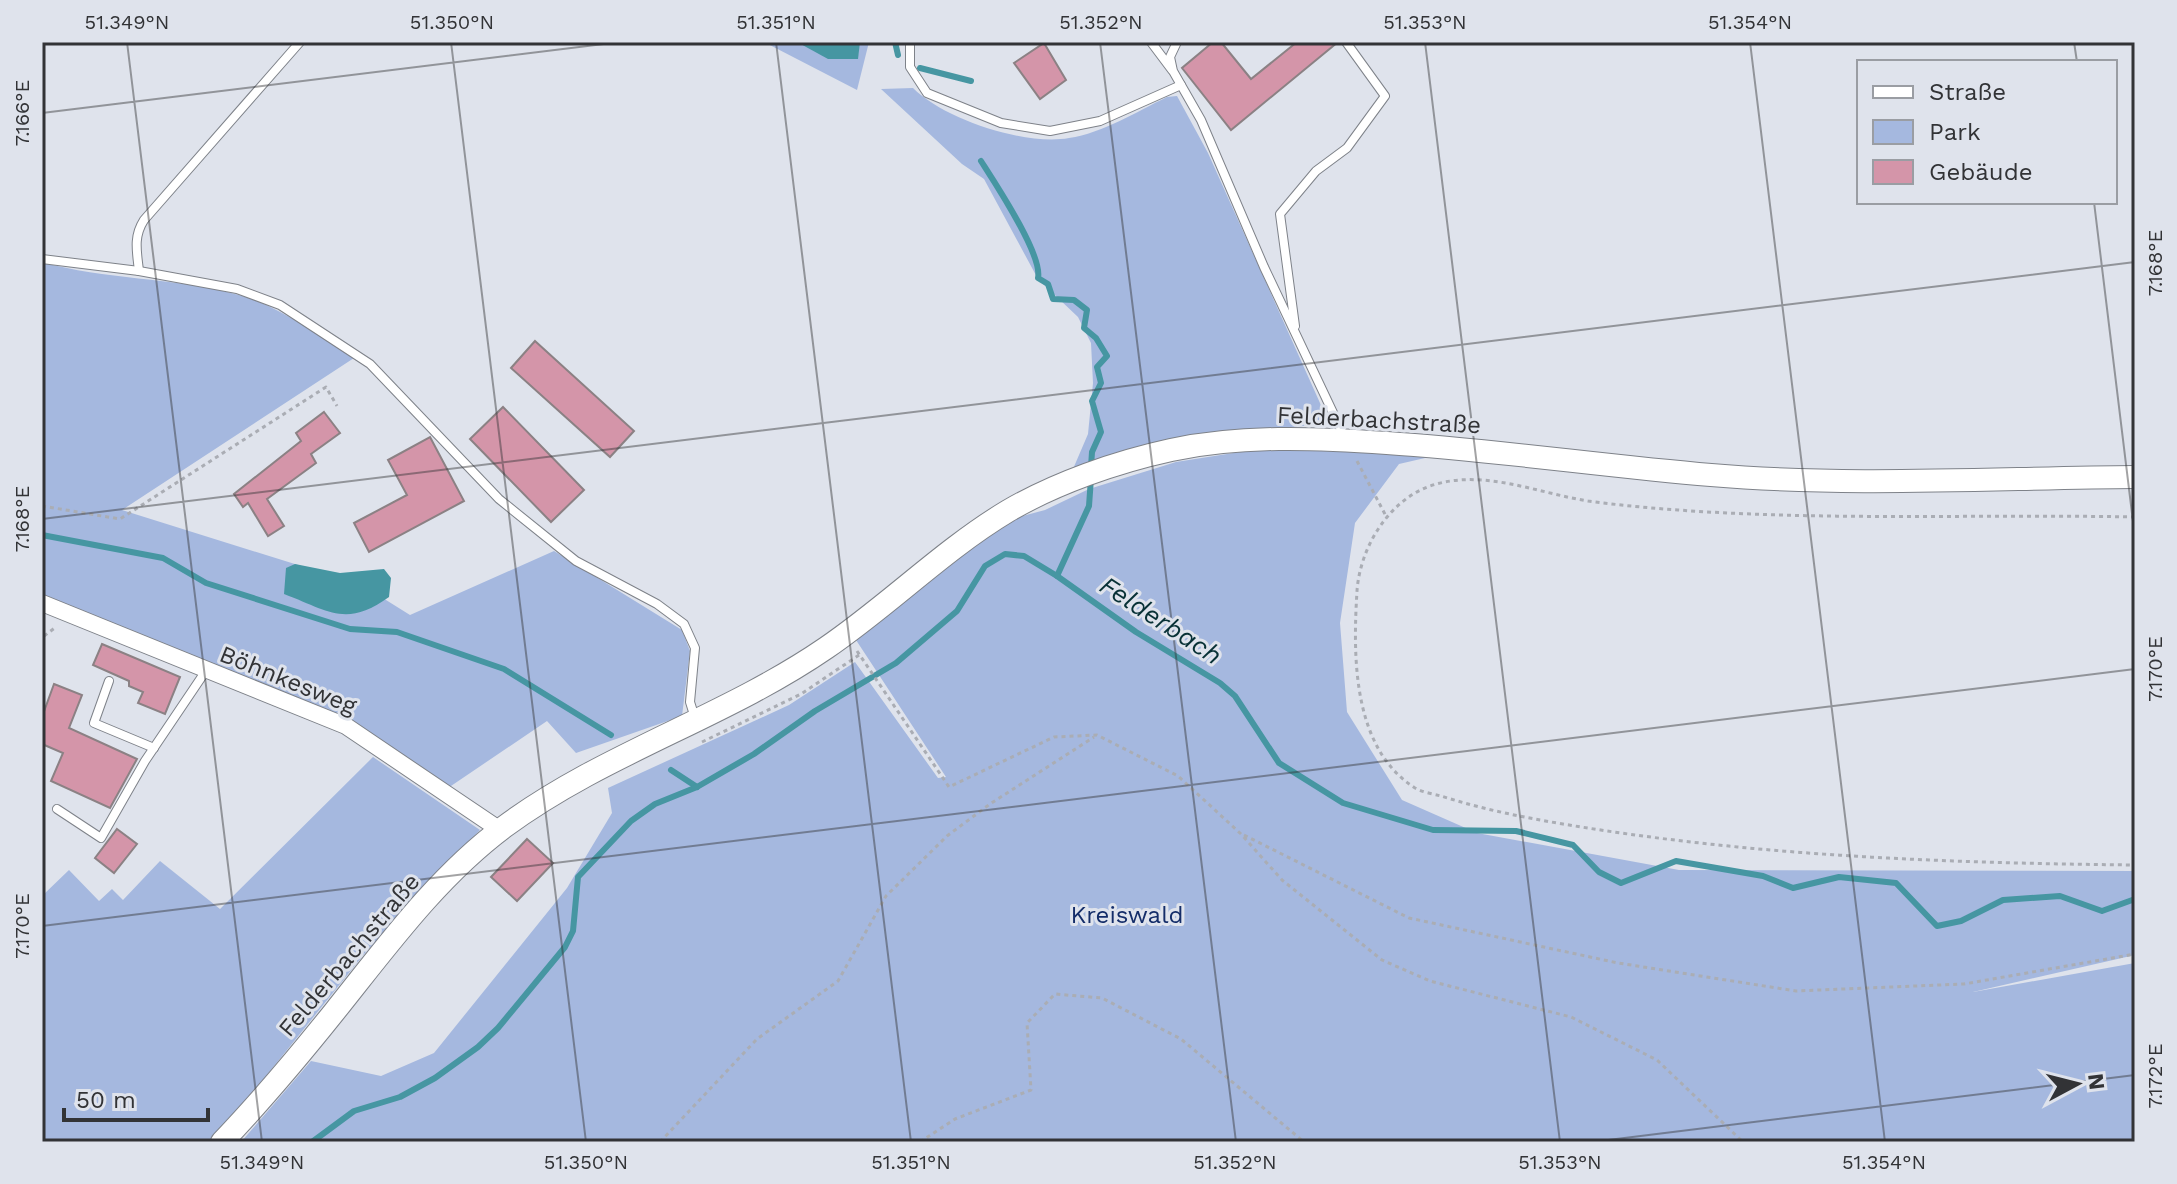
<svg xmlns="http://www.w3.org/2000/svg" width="2177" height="1184" viewBox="0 0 2177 1184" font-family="'Work Sans',sans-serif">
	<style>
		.green { fill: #a5b8df }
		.water { fill: #4696a2 }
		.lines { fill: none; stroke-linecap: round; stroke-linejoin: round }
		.stream { stroke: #4696a2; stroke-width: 6 }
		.building { fill: #d495a9; stroke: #8b8184; stroke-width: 2 }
		.service-casing { stroke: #7e8289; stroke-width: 10 }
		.minor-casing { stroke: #7e8289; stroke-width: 18 }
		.tertiary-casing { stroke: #7e8289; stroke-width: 24 }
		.path { stroke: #aaadb4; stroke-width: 3; stroke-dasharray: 4 4; stroke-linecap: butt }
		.service { stroke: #fff; stroke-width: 8 }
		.minor { stroke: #fff; stroke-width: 16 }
		.tertiary { stroke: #fff; stroke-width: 22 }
		.ticks { fill: none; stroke: #323336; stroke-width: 2; stroke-opacity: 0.45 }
		.labels { text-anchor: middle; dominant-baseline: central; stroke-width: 6; stroke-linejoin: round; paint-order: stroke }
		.street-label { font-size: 24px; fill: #323336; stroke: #dfe3ec }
		.park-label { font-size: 24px; fill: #142d69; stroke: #dfe3ec }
		.water-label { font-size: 26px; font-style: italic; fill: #083136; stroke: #dfe3ec }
		.neatline { fill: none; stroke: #323336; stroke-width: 3 }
		.ticks-label { font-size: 20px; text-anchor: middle; fill: #323336 }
	</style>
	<rect width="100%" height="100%" fill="#dfe3ec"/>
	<g class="green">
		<path d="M 764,42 L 869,42 L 857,90 Z"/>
		<path d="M 913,88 C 944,119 1025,146 1069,138 C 1103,133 1136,112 1167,97 L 1177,96 L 1208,153 L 1320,403 L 1323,413 L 1316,425 L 1219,433 L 1148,444 L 1073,469 L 1088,434 L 1093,383 L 1091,343 L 1078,317 L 1038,279 L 984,179 L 962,164 L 881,89 Z"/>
		<path d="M 42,262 C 105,280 172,277 235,294 C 279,305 316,334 354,358 L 122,510 L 362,585 L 410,615 L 554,551 L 682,630 L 690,651 L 682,716 L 576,753 L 547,721 L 448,788 L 346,721 L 42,595 Z"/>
		<path d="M 1259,449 L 1438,455 L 1399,464 L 1355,523 L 1340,623 L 1347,712 L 1402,800 L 1477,833 L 1679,870 L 2135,871 L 2135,955 L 1973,992 L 2135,963 L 2135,1142 L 241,1142 L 311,1061 L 381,1076 L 434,1053 L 567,888 L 612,813 L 608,788 L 789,705 L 855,662 L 938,778 L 946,777 L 856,640 L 1008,520 L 1045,510 L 1089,489 L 1176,462 Z"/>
		<path d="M 373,757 L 480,830 L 365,953 L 213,1142 L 42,1142 L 42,896 L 69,870 L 99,901 L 112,889 L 123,900 L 160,861 L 220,909 Z"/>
	</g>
	<g class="water">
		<path d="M 797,42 L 860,42 L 858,59 L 828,59 Z"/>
		<path d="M 295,564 L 340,573 L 384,569 L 391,578 L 389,597 C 346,628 329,611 284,594 L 286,568 Z"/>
	</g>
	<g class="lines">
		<g class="stream">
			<path d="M 895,42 L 898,55"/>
			<path d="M 920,68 L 971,81"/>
			<path d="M 981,161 C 995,183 1043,255 1038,278 L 1048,284 L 1053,299 L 1074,300 L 1087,310 L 1084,328 L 1096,338 L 1107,356 L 1097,367 L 1101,383 L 1092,401 L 1101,432 L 1092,452 L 1091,467"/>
			<path d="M 42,535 L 163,558 L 206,583 L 350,629 L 397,632 L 504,669 L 611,735"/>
			<path d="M 1057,576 L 1089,506 L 1091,478"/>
			<path d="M 671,770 L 697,787"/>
			<path d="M 312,1142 L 354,1111 L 400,1097 L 435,1078 L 478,1047 L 498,1028 L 565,947 L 573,931 L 578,877 L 631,821 L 655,804 L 697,787 L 754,754 L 815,711 L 896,663 L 957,611 L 985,566 L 1005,554 L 1024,556 L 1057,576 L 1136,632 L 1220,683 L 1235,696 L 1279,763 L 1343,803 L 1433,830 L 1516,831 L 1573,845 L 1599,872 L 1621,883 L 1676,861 L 1763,876 L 1793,888 L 1839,877 L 1896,883 L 1937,926 L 1961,921 L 2003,900 L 2060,896 L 2102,911 L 2135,899"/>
		</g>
	</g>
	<g class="building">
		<path d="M 1213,42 L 1221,42 L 1251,79 L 1297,42 L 1338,42 L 1231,130 L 1182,68 Z"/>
		<path d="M 1044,43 L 1066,80 L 1040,99 L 1014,63 Z"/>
		<path d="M 535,341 L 634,431 L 610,457 L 511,368 Z"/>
		<path d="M 503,407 L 584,490 L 551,522 L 470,439 Z"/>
		<path d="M 324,412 L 340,433 L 311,454 L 316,463 L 267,499 L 284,526 L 268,536 L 248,503 L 243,507 L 234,494 L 301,441 L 296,433 Z"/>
		<path d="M 430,437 L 464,501 L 369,552 L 354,523 L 407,495 L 388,460 Z"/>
		<path d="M 102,644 L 180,677 L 165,714 L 138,703 L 143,692 L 129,686 L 129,681 L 93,665 Z"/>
		<path d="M 54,684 L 82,695 L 69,728 L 137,759 L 110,808 L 51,781 L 63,753 L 42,744 L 42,717 Z"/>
		<path d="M 117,829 L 137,844 L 114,873 L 95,858 Z"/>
		<path d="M 527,839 L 553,863 L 517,901 L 491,877 Z"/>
	</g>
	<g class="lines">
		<g class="service-casing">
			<g id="service">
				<path d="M 910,42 L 910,67 L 927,93 L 1001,123 L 1050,131 L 1100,121 L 1181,85"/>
				<path d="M 1151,42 L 1172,70"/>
				<path d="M 1177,42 L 1170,57 L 1173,71 L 1201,120 L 1264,267 L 1344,436"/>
				<path d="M 42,259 L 139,271 L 237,289 L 280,305 L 370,364 L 499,499 L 576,561 L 657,604 L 684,624 L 695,648 L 690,702 L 695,718"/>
				<path d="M 139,271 C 137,252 133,237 144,220 L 300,42"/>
				<path d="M 1295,326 L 1280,214 L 1316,171 L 1347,148 L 1385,96 L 1346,42"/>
				<path d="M 109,681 L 94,723 L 154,748"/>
				<path d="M 57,809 L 101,838 L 145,761 L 205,672"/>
			</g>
		</g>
		<g class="minor-casing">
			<path id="minor" d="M 42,603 L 346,726 L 500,830"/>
		</g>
		<g class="tertiary-casing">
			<path id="tertiary" d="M 222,1142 C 262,1100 299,1056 335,1011 C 387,946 437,877 504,827 C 604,753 724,718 826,648 C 889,605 943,550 1008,511 C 1056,483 1116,462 1171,450 C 1241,435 1316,438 1387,443 C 1495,450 1603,466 1711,475 C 1852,487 1994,478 2135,477"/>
		</g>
		<g class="path">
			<path d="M 1357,461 L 1387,518"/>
			<path d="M 42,506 L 120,519 L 326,387 L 337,406"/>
			<path d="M 2135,517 C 1983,514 1829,521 1678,510 C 1648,508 1618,505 1588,501 C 1537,493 1482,468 1430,486 C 1388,501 1360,548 1357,591 C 1353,656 1352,748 1415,788 C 1422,792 1433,794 1441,796 C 1482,809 1521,817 1563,824 C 1753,856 1943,863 2135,865"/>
			<path d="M 44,636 L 56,627"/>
			<path d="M 857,651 L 949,787 L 1054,737 L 1097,735 L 1178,776 L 1241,834 L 1282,880 L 1382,960 L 1430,981 L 1571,1017 L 1657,1060 L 1743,1142"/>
			<path d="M 702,742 L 801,694 L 859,655"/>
			<path d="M 1244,835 L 1409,918 L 1618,963 L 1796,991 L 1964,984 L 2135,954"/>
			<path d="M 660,1142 L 757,1039 L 838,981 L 886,896 L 947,836 L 990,804 L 1094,737"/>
			<path d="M 920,1142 L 955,1119 L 1031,1090 L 1027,1023 L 1055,994 L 1102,998 L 1181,1039 L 1304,1142"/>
		</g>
		<use href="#service" class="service"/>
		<use href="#minor" class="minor"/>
		<use href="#tertiary" class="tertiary"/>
	</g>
	<path class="ticks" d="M 127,42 L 262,1142M 451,42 L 586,1142M 776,42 L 911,1142M 1100,42 L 1236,1142M 1425,42 L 1560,1142M 1750,42 L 1885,1142M 2074,42 L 2077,62M 42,113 L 620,42M 2094,202 L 2135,538M 42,519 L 2135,262M 42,926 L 2135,669M 1592,1142 L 2135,1075"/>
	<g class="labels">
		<g class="street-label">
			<text transform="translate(1379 420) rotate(3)">Felderbachstraße</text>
			<text transform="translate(288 680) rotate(22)">Böhnkesweg</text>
			<text transform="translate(349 955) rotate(-50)">Felderbachstraße</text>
		</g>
		<g class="park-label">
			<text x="1127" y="915">Kreiswald</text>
		</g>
		<g class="water-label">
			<text transform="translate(1161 620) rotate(33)">Felderbach</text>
		</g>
	</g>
	<rect width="2177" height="1184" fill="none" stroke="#dfe3ec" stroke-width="88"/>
	<rect x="1857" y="60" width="260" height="144" fill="#dfe3ec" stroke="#9a9da3" stroke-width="2"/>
	<rect x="1873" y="86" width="40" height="12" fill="#ffffff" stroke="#9a9da3" stroke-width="2"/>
	<text x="1929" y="100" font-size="24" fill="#323336">Straße</text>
	<rect x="1873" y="120" width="40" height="24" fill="#a5b8df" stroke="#9a9da3" stroke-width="2"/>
	<text x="1929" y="140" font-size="24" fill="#323336">Park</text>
	<rect x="1873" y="160" width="40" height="24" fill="#d495a9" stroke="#9a9da3" stroke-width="2"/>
	<text x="1929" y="180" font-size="24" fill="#323336">Gebäude</text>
	<g transform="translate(2077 1084) rotate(83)" stroke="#dfe3ec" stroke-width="6" paint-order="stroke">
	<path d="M0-6L14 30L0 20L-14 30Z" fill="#323336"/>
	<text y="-12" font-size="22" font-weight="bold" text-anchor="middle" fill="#323336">N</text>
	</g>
	<path d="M64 1108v12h144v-12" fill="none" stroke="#323336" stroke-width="4"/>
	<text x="76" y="1108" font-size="24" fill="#323336" stroke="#dfe3ec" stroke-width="6" paint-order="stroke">50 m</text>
	<rect x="44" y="44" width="2089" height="1096" class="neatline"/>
	<g class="ticks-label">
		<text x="127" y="29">51.349°N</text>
		<text x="452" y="29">51.350°N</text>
		<text x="776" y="29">51.351°N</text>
		<text x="1101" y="29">51.352°N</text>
		<text x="1425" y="29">51.353°N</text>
		<text x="1750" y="29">51.354°N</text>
		<text transform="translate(22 113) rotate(-90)" y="7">7.166°E</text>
		<text transform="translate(2155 263) rotate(-90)" y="7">7.168°E</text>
		<text transform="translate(22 519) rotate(-90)" y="7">7.168°E</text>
		<text transform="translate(2155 669) rotate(-90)" y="7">7.170°E</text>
		<text transform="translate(22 926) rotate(-90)" y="7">7.170°E</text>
		<text transform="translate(2155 1076) rotate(-90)" y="7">7.172°E</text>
		<text x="262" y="1169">51.349°N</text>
		<text x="586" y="1169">51.350°N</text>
		<text x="911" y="1169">51.351°N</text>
		<text x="1235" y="1169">51.352°N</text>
		<text x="1560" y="1169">51.353°N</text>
		<text x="1884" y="1169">51.354°N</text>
	</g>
</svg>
